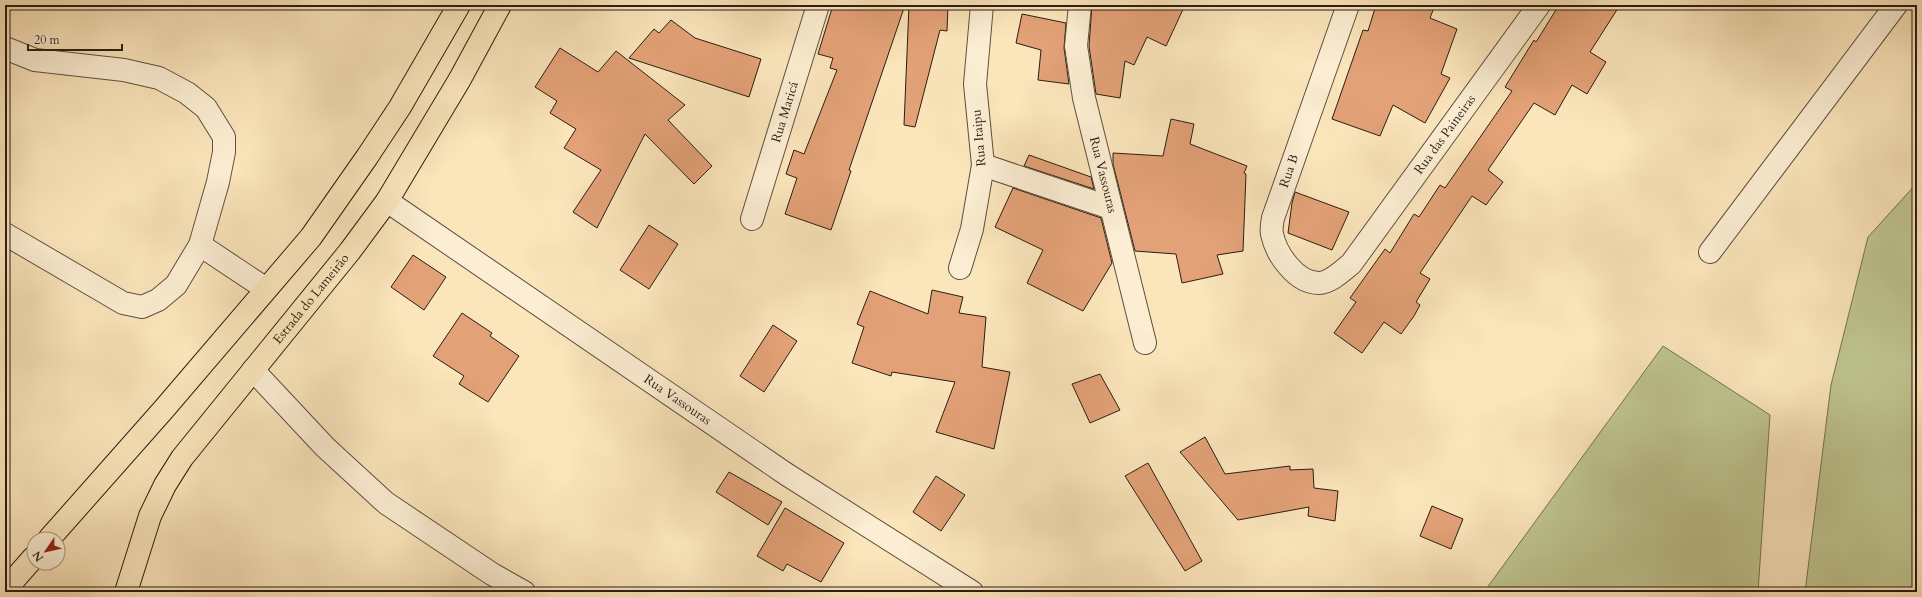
<svg xmlns="http://www.w3.org/2000/svg" width="1922" height="597" viewBox="0 0 1922 597" font-family="Cardo,serif">
	<style>
		.green { fill: #bfc590; stroke: #757152 }
		.building { fill: #e3a177; stroke: #2b1d14 }
		.lines { fill: none; stroke-linecap: round; stroke-linejoin: round }
		.minor-casing { stroke: #5f4f3e; stroke-width: 24 }
		.major-casing { stroke: #2b1d14; stroke-width: 24 }
		.minor { stroke: #fceed3; stroke-width: 22 }
		.major { stroke: #fbe5bb; stroke-width: 22 }
		.labels { text-anchor: middle; dominant-baseline: central; stroke-width: 3; stroke-linejoin: round; paint-order: stroke }
		.street-label { font-size: 13px; fill: #2b1d14; stroke: #fceed3 }
	</style>
	<rect width="100%" height="100%" fill="#fbe5bb"/>
	<filter id="stains"><feTurbulence type="fractalNoise" baseFrequency=".005" numOctaves="4"/><feColorMatrix values="0 0 0 0 .2 0 0 0 0 .09 0 0 0 0 .02 0 0 0 .5 -.17"/></filter>
	<radialGradient id="worn" r=".72"><stop offset=".6" stop-color="#630" stop-opacity="0"/><stop offset="1" stop-color="#630" stop-opacity=".3"/></radialGradient>
	<g class="green">
		<path d="M 1917,183 L 1917,592 L 1805,592 L 1831,385 L 1868,237 Z"/>
		<path d="M 1663,346 L 1770,415 L 1758,592 L 1484,592 Z"/>
	</g>
	<g class="building">
		<path d="M 833,5 L 905,5 L 849,170 L 851,171 L 831,230 L 785,214 L 797,178 L 786,174 L 794,150 L 804,154 L 837,70 L 830,68 L 833,58 L 818,54 Z"/>
		<path d="M 909,5 L 948,5 L 947,31 L 940,30 L 915,127 L 904,125 Z"/>
		<path d="M 1092,5 L 1185,5 L 1166,46 L 1147,37 L 1134,65 L 1125,61 L 1120,98 L 1096,94 L 1089,46 Z"/>
		<path d="M 1376,5 L 1435,5 L 1430,18 L 1457,29 L 1441,74 L 1450,78 L 1425,123 L 1393,105 L 1380,136 L 1332,119 L 1363,30 L 1368,31 Z"/>
		<path d="M 1559,5 L 1620,5 L 1590,52 L 1606,62 L 1587,94 L 1572,85 L 1555,115 L 1534,103 L 1488,170 L 1503,182 L 1486,205 L 1472,196 L 1420,273 L 1430,279 L 1416,302 L 1420,305 L 1414,316 L 1401,334 L 1384,322 L 1362,353 L 1334,333 L 1356,302 L 1350,298 L 1385,249 L 1390,253 L 1414,214 L 1419,217 L 1440,185 L 1445,188 L 1512,91 L 1505,87 L 1534,40 L 1536,42 Z"/>
		<path d="M 1022,14 L 1066,23 L 1064,48 L 1069,84 L 1038,80 L 1041,50 L 1016,43 Z"/>
		<path d="M 671,20 L 695,38 L 761,59 L 749,97 L 629,58 L 654,29 L 659,33 Z"/>
		<path d="M 560,48 L 598,72 L 616,51 L 685,105 L 668,120 L 712,166 L 694,184 L 645,134 L 597,228 L 573,212 L 601,170 L 564,148 L 576,129 L 550,113 L 557,101 L 535,87 Z"/>
		<path d="M 1171,119 L 1194,124 L 1190,144 L 1247,166 L 1244,173 L 1246,174 L 1243,251 L 1217,255 L 1223,274 L 1182,283 L 1176,254 L 1135,251 L 1113,164 L 1113,153 L 1163,156 Z"/>
		<path d="M 1029,155 L 1091,177 L 1094,189 L 1024,166 Z"/>
		<path d="M 1013,188 L 1101,218 L 1112,263 L 1083,311 L 1027,283 L 1043,250 L 995,227 Z"/>
		<path d="M 1295,192 L 1349,212 L 1332,250 L 1288,233 L 1292,203 Z"/>
		<path d="M 649,225 L 678,244 L 649,289 L 620,270 Z"/>
		<path d="M 413,255 L 446,277 L 424,310 L 391,287 Z"/>
		<path d="M 932,290 L 963,297 L 959,313 L 986,317 L 982,367 L 1010,372 L 994,449 L 936,432 L 955,382 L 892,372 L 891,376 L 852,363 L 864,327 L 857,324 L 870,291 L 928,314 Z"/>
		<path d="M 462,313 L 492,333 L 490,336 L 519,356 L 488,402 L 459,384 L 464,376 L 433,356 Z"/>
		<path d="M 773,325 L 797,341 L 764,392 L 740,376 Z"/>
		<path d="M 1100,374 L 1120,410 L 1090,423 L 1072,384 Z"/>
		<path d="M 1205,437 L 1225,474 L 1290,466 L 1290,470 L 1313,469 L 1314,488 L 1338,491 L 1335,521 L 1308,516 L 1309,507 L 1238,520 L 1180,452 Z"/>
		<path d="M 1148,463 L 1202,561 L 1185,571 L 1125,476 Z"/>
		<path d="M 729,472 L 782,502 L 768,525 L 716,492 Z"/>
		<path d="M 936,476 L 965,495 L 941,531 L 913,512 Z"/>
		<path d="M 1432,506 L 1463,519 L 1451,549 L 1420,536 Z"/>
		<path d="M 785,508 L 844,543 L 821,582 L 787,564 L 783,571 L 757,556 Z"/>
	</g>
	<g class="lines">
		<g class="minor-casing">
			<g id="minor">
				<path id="s1" d="M 1080,5 L 1076,46 L 1084,98 L 1145,343"/>
				<path id="s2" d="M 1348,5 L 1273,218 C 1272,223 1271,229 1272,234 C 1276,254 1296,283 1319,283 C 1330,283 1342,271 1351,264 L 1539,5"/>
				<path d="M 5,48 L 35,60 L 124,70 L 159,78 L 187,93 L 206,108 L 224,137 L 224,152 L 218,182 L 200,245 L 176,285 L 158,300 L 142,307 L 123,303 L 5,234"/>
				<path d="M 983,165 L 1111,208"/>
				<path id="s3" d="M 387,201 L 786,474 L 972,592"/>
				<path id="s4" d="M 752,219 L 818,5"/>
				<path d="M 200,245 L 266,289"/>
				<path d="M 1710,252 L 1896,5"/>
				<path d="M 960,268 L 972,229 L 983,165 L 975,84 L 982,5"/>
				<path d="M 253,370 L 325,447 L 386,503 L 492,574 L 524,592"/>
			</g>
		</g>
		<g class="major-casing">
			<g id="major">
				<path d="M 49,539 L 164,409 L 311,237 L 367,157 L 400,107 L 459,5"/>
				<path d="M 5,590 L 34,557"/>
				<path id="s5" d="M 126,592 L 150,516 L 165,485 L 182,458 L 350,251 L 387,201 L 460,79 L 500,5"/>
			</g>
		</g>
		<use href="#minor" class="minor"/>
		<use href="#major" class="major"/>
	</g>
	<g class="labels">
		<g class="street-label">
			<text stroke="none"><textPath href="#s4" startOffset="112">Rua Maricá</textPath></text>
			<text stroke="none"><textPath href="#s2" startOffset="512">Rua das Paineiras</textPath></text>
			<text transform="translate(979 138) rotate(-95)">Rua Itaipu</text>
			<text transform="translate(1289 171) rotate(-71)">Rua B</text>
			<text stroke="none"><textPath href="#s1" startOffset="173">Rua Vassouras</textPath></text>
			<text stroke="none"><textPath href="#s5" startOffset="351">Estrada do Lameirão</textPath></text>
			<text stroke="none"><textPath href="#s3" startOffset="352">Rua Vassouras</textPath></text>
		</g>
	</g>
	<rect width="1922" height="597" fill="none" stroke="#fbe5bb" stroke-width="20"/>
	<rect x="6" y="6" width="1910" height="585" fill="none" stroke="#2b1d14" stroke-width="2"/>
	<rect x="10" y="10" width="1902" height="577" fill="none" stroke="#2b1d14"/>
	<g transform="translate(46 551) rotate(236)"><circle r="19" fill="#fceed3" stroke="#a89a87"/>
	<path d="M0-3L7 15L0 10L-7 15Z" fill="#8f2418"/>
	<text y="-6" font-size="11" font-weight="bold" text-anchor="middle" fill="#2b1d14">N</text>
	</g>
	<path d="M28 44v6h94v-6" fill="none" stroke="#2b1d14" stroke-width="2"/>
	<text x="34" y="44" font-size="12" fill="#2b1d14" stroke="#fceed3" stroke-width="3" paint-order="stroke">20 m</text>
	<rect width="100%" height="100%" filter="url(#stains)"/>
	<rect width="100%" height="100%" fill="url(#worn)"/>
</svg>
